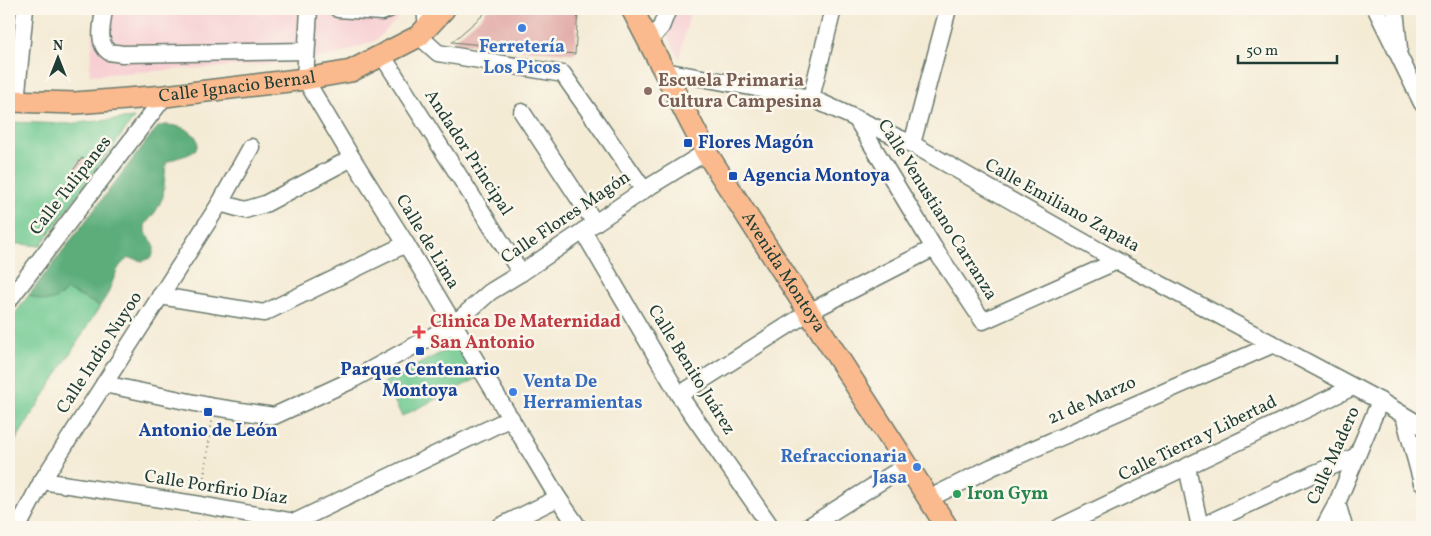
<svg xmlns="http://www.w3.org/2000/svg" width="1431" height="536" viewBox="0 0 1431 536" font-family="Vollkorn,serif">
	<style>
		.built { fill: #f7cfd3 }
		.green { fill: #6fc990; stroke: #478362 }
		.forest { fill: #5bad7a; stroke: #3d7557 }
		.building { fill: #e3aeaa }
		.lines { fill: none; stroke-linecap: round; stroke-linejoin: round }
		.minor-casing { stroke: #6a7a6c; stroke-width: 19 }
		.major-casing { stroke: #6a7a6c; stroke-width: 24 }
		.path { stroke: #6a7a6c; stroke-width: 2.5; stroke-dasharray: 1 4; stroke-linecap: butt }
		.minor { stroke: #fff; stroke-width: 16 }
		.major { stroke: #fbba8d; stroke-width: 21 }
		.shop-dot { fill: #3f7fe0; stroke: #fbf7ec; stroke-width: 2 }
		.education-dot { fill: #8d6e63; stroke: #fbf7ec; stroke-width: 2 }
		.transit-dot { fill: #1a4fb4; stroke: #fbf7ec; stroke-width: 2 }
		.health-dot { fill: #e0444e; stroke: #fbf7ec; stroke-width: 2 }
		.leisure-dot { fill: #2e9e5b; stroke: #fbf7ec; stroke-width: 2 }
		.labels { text-anchor: middle; dominant-baseline: central; stroke-width: 5; stroke-linejoin: round; paint-order: stroke }
		.shop-label { font-size: 18px; font-weight: bold; fill: #366cbe; stroke: #fbf7ec }
		.education-label { font-size: 18px; font-weight: bold; fill: #785e54; stroke: #fbf7ec; text-anchor: start }
		.street-label { font-size: 18px; fill: #1f3d34; stroke: #fbf7ec }
		.transit-label { font-size: 18px; font-weight: bold; fill: #164399; stroke: #fbf7ec; text-anchor: start }
		.health-label { font-size: 18px; font-weight: bold; fill: #be3a42; stroke: #fbf7ec; text-anchor: start }
		.leisure-label { font-size: 18px; font-weight: bold; fill: #27864d; stroke: #fbf7ec; text-anchor: start }
	</style>
	<rect width="100%" height="100%" fill="#fbf7ec"/>
	<filter id="ink" filterUnits="userSpaceOnUse"><feTurbulence type="fractalNoise" baseFrequency=".02" numOctaves="2"/><feDisplacementMap in="SourceGraphic" scale="10" xChannelSelector="R" yChannelSelector="G"/><feConvolveMatrix kernelMatrix="1 2 1 2 8 2 1 2 1" color-interpolation-filters="sRGB"/></filter>
	<filter id="wash" filterUnits="userSpaceOnUse"><feTurbulence type="fractalNoise" baseFrequency=".0096" numOctaves="4" result="noise"/><feDisplacementMap in="SourceGraphic" scale="20" xChannelSelector="R" yChannelSelector="G"/><feGaussianBlur stdDeviation="1.12" result="paint"/><feColorMatrix in="noise" values="0 0 0 0 0 0 0 0 0 0 0 0 0 0 0 0 0 1.4 0 .05"/><feComposite in="paint" operator="in"/></filter>
	<g filter="url(#wash)">
		<rect width="100%" height="100%" fill="#f4ebd5"/>
		<g class="built">
			<path d="M 96,9 L 406,9 L 377,40 L 336,55 L 286,63 L 89,75 Z"/>
			<path d="M 656,9 L 691,9 L 679,59 L 666,31 Z"/>
		</g>
		<g class="green">
			<path d="M 134,118 L 40,246 L 9,243 L 9,122 L 65,124 Z"/>
			<path d="M 67,290 L 100,306 L 9,451 L 9,322 L 29,295 L 35,298 L 61,296 Z"/>
			<path d="M 458,344 L 478,378 L 402,416 L 384,382 Z"/>
		</g>
		<path class="forest" d="M 164,125 C 175,125 185,127 193,134 C 200,140 199,149 191,153 C 182,158 174,157 166,163 L 163,197 L 156,211 L 145,225 L 145,232 L 154,244 L 154,250 L 152,257 L 143,261 L 130,258 C 117,263 115,277 110,288 C 108,295 103,301 100,306 L 67,290 C 53,303 46,304 29,295 L 152,134 L 158,127 Z"/>
		<g id="blocks">
			<g class="building">
				<path d="M 487,9 L 578,9 L 575,54 L 452,42 L 483,15 Z"/>
				<path d="M 82,158 L 91,164 L 80,180 L 71,173 Z"/>
			</g>
		</g>
	</g>
	<g filter="url(#ink)">
		<use href="#blocks" fill-opacity="0" stroke="#6a7a6c" stroke-width="1"/>
		<g class="lines">
			<g class="minor-casing">
				<g id="minor">
					<path d="M 104,9 C 103,21 96,44 109,52 C 113,53 118,53 122,54 L 306,51"/>
					<path d="M 309,9 L 305,79 L 352,158 L 406,244 L 558,498 L 578,527"/>
					<path d="M 338,9 L 382,12 L 389,9"/>
					<path d="M 425,9 L 427,27"/>
					<path d="M 1376,9 L 1422,103"/>
					<path d="M 1395,9 L 1399,49"/>
					<path d="M 419,36 L 438,53 L 563,74 L 644,190"/>
					<path d="M 649,41 L 661,27 L 668,9"/>
					<path d="M 382,55 L 521,273"/>
					<path d="M 664,71 L 811,98 L 912,144 L 1117,261 L 1380,401 L 1422,426"/>
					<path d="M 811,98 L 833,9"/>
					<path d="M 16,102 L 25,9"/>
					<path d="M 522,112 L 595,223"/>
					<path d="M 857,120 L 934,248 L 983,321 L 1117,261"/>
					<path d="M 912,144 L 948,9"/>
					<path d="M 220,203 L 245,210 L 265,204 L 352,158"/>
					<path d="M 583,231 L 679,395 L 771,527"/>
					<path d="M 160,296 L 264,313 L 406,244"/>
					<path d="M 9,300 L 165,96"/>
					<path d="M 104,384 L 214,407 L 274,416 L 350,381 L 454,324 L 490,292 L 521,273 L 644,190 L 706,152"/>
					<path d="M 679,395 L 809,312 L 934,248"/>
					<path d="M 1404,416 L 1422,483"/>
					<path d="M 1187,467 L 1200,527"/>
					<path d="M 42,481 L 201,505 L 295,522 L 511,418"/>
					<path d="M 928,499 L 992,467 L 1274,344"/>
					<path d="M 1337,503 L 1344,527"/>
					<path d="M 18,527 L 42,481 L 220,203 L 251,147"/>
					<path d="M 499,527 L 558,498"/>
					<path d="M 808,527 L 907,465"/>
					<path d="M 1060,527 L 1353,387"/>
					<path d="M 1200,527 L 1313,474 L 1357,456"/>
					<path d="M 1324,527 L 1337,503 L 1380,401"/>
				</g>
			</g>
			<g class="major-casing">
				<g id="major">
					<path id="s1" d="M 632,9 L 706,152 L 947,527"/>
					<path id="s2" d="M 9,101 L 75,103 L 165,96 L 305,79 L 351,71 L 419,36 L 444,9"/>
				</g>
			</g>
			<g class="path">
				<path d="M 202,492 L 212,420"/>
				<path d="M 197,527 L 199,520"/>
			</g>
			<use href="#minor" class="minor"/>
			<use href="#major" class="major"/>
		</g>
	</g>
	<g class="shop-dot">
		<circle cx="522" cy="28" r="5"/>
		<circle cx="513" cy="392" r="5"/>
		<circle cx="917" cy="467" r="5"/>
	</g>
	<circle class="education-dot" cx="648" cy="91" r="5"/>
	<g class="transit-dot">
		<rect x="683" y="138" width="10" height="10" rx="2.5"/>
		<rect x="728" y="171" width="10" height="10" rx="2.5"/>
		<rect x="415" y="346" width="10" height="10" rx="2.5"/>
		<rect x="203" y="407" width="10" height="10" rx="2.5"/>
	</g>
	<path class="health-dot" d="M416.5 324.5h5v5h5v5h-5v5h-5v-5h-5v-5h5z"/>
	<circle class="leisure-dot" cx="957" cy="494" r="5"/>
	<g class="labels">
		<g class="shop-label">
			<text x="522" y="47">Ferretería<tspan x="522" dy="21">Los Picos</tspan></text>
			<text x="523" y="382" text-anchor="start">Venta De<tspan x="523" dy="21">Herramientas</tspan></text>
			<text x="907" y="457" text-anchor="end">Refraccionaria<tspan x="907" dy="21">Jasa</tspan></text>
		</g>
		<g class="education-label">
			<text x="658" y="81">Escuela Primaria<tspan x="658" dy="21">Cultura Campesina</tspan></text>
		</g>
		<g class="street-label">
			<text stroke="none"><textPath href="#s2" startOffset="229">Calle Ignacio Bernal</textPath></text>
			<text transform="translate(468 153) rotate(57)">Andador Principal</text>
			<text transform="translate(71 186) rotate(-52)">Calle Tulipanes</text>
			<text transform="translate(1062 206) rotate(29)">Calle Emiliano Zapata</text>
			<text transform="translate(937 210) rotate(58)">Calle Venustiano Carranza</text>
			<text transform="translate(566 218) rotate(-34)">Calle Flores Magón</text>
			<text transform="translate(427 242) rotate(59)">Calle de Lima</text>
			<text stroke="none"><textPath href="#s1" startOffset="304">Avenida Montoya</textPath></text>
			<text transform="translate(100 353) rotate(-57)">Calle Indio Nuyoo</text>
			<text transform="translate(691 370) rotate(58)">Calle Benito Juárez</text>
			<text transform="translate(1092 401) rotate(-24)">21 de Marzo</text>
			<text transform="translate(1198 439) rotate(-26)">Calle Tierra y Libertad</text>
			<text transform="translate(1334 456) rotate(-66)">Calle Madero</text>
			<text transform="translate(216 488) rotate(9)">Calle Porfirio Díaz</text>
		</g>
		<g class="transit-label">
			<text x="698" y="143">Flores Magón</text>
			<text x="743" y="176">Agencia Montoya</text>
			<text x="420" y="370" text-anchor="middle">Parque Centenario<tspan x="420" dy="21">Montoya</tspan></text>
			<text x="208" y="431" text-anchor="middle">Antonio de León</text>
		</g>
		<g class="health-label">
			<text x="430" y="322">Clinica De Maternidad<tspan x="430" dy="21">San Antonio</tspan></text>
		</g>
		<g class="leisure-label">
			<text x="967" y="494">Iron Gym</text>
		</g>
	</g>
	<rect width="1431" height="536" fill="none" stroke="#fbf7ec" stroke-width="30"/>
	<g transform="translate(58 58)" stroke="#fbf7ec" stroke-width="4" paint-order="stroke">
	<path d="M0-4L9 19L0 12L-9 19Z" fill="#1f3d34"/>
	<text y="-8" font-size="14" font-weight="bold" text-anchor="middle" fill="#1f3d34">N</text>
	</g>
	<path d="M1238 55v8h99v-8" fill="none" stroke="#1f3d34" stroke-width="2.5"/>
	<text x="1246" y="55" font-size="15" fill="#1f3d34" stroke="#fbf7ec" stroke-width="4" paint-order="stroke">50 m</text>
</svg>
